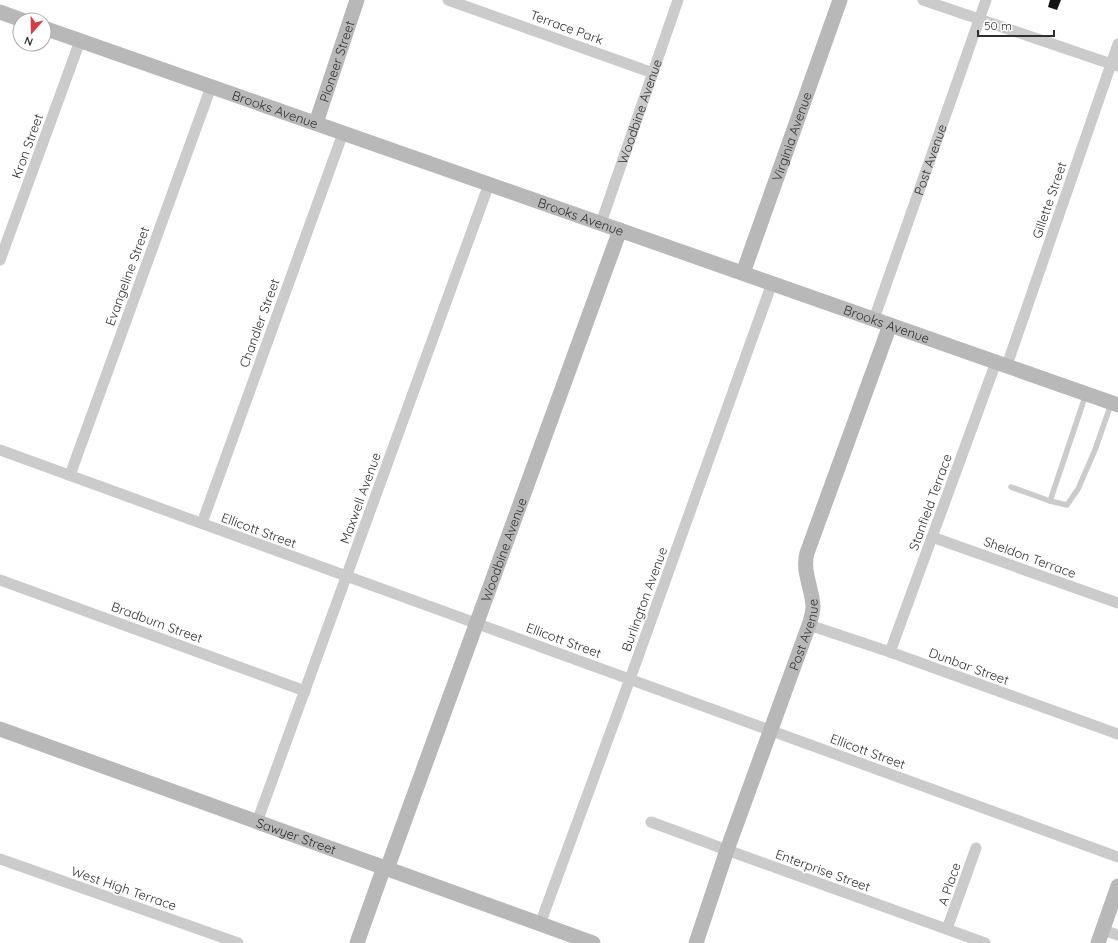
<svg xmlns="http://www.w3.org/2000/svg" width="1118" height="943" viewBox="0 0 1118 943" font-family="Quicksand,sans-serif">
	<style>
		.building { fill: #151515 }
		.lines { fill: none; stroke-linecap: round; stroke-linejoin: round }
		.lane { stroke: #cbcbcb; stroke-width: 5.5 }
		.street { stroke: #cbcbcb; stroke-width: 11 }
		.secondary { stroke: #b8b8b8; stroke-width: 15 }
		.labels { text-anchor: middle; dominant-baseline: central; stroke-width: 4; stroke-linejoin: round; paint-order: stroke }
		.street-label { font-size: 13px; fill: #2e2e2e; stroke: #fff }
	</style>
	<rect width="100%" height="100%" fill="#fff"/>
	<path class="building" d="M 1050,0 L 1061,0 L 1057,10 L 1048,7 Z"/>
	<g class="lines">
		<g class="lane">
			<path d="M 1011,487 L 1050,501 L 1067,505 L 1078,489 L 1095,450 L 1111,404"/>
			<path d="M 1050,501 L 1086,394"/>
		</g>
		<g class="street">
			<path d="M 448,0 L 653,73"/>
			<path d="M 923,0 L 1117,66"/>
			<path id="s1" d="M 601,223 L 678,0"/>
			<path d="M 0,260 L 80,41"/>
			<path id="s2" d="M 874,319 L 986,0"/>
			<path d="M 1007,365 L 1118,44"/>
			<path d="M 0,450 L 1118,857"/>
			<path d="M 70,475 L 211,87"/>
			<path d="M 202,523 L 343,133"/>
			<path d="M 932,537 L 1118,603"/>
			<path d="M 0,580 L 305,691"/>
			<path d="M 809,625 L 890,652 L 1118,734"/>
			<path d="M 890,652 L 996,362"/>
			<path d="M 257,822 L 489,184"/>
			<path d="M 651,822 L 727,850 L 985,943"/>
			<path d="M 0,859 L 238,943"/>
			<path d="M 540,924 L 630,679 L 772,283"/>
			<path d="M 947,929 L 976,848"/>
			<path d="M 1103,930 L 1118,935"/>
		</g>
		<g class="secondary">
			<path d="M 0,12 L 22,20"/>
			<path id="s3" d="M 44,28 L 1118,405"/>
			<path id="s4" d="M 316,123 L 357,0"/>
			<path id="s5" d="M 743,273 L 840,0"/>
			<path id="s6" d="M 0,729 L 593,943"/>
			<path id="s7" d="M 387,869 L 620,230"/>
			<path d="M 357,943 L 384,867"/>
			<path id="s8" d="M 696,943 L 727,850 L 809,625 C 811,619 813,613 813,606 C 812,588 802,571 807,553 L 890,325"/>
			<path d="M 1098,943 L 1118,886"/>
		</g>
	</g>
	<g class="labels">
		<g class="street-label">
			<text transform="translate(567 27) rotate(20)">Terrace Park</text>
			<text stroke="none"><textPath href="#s4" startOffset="65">Pioneer Street</textPath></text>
			<text stroke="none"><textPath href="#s3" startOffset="245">Brooks Avenue</textPath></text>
			<text stroke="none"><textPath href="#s1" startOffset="118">Woodbine Avenue</textPath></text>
			<text stroke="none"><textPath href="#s5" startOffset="145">Virginia Avenue</textPath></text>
			<text transform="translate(27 146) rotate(-70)">Kron Street</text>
			<text stroke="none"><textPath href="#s2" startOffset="169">Post Avenue</textPath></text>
			<text transform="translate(1049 200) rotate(-71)">Gillette Street</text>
			<text stroke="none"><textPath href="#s3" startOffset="569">Brooks Avenue</textPath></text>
			<text transform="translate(127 276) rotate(-70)">Evangeline Street</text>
			<text transform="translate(259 323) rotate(-70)">Chandler Street</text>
			<text stroke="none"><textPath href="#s3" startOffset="893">Brooks Avenue</textPath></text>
			<text transform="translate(360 498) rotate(-70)">Maxwell Avenue</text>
			<text transform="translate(930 502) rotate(-70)">Stanfield Terrace</text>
			<text transform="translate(259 530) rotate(20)">Ellicott Street</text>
			<text stroke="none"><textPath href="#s7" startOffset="340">Woodbine Avenue</textPath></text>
			<text transform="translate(1030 557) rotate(20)">Sheldon Terrace</text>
			<text transform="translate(644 599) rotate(-70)">Burlington Avenue</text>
			<text transform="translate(157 622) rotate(20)">Bradburn Street</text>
			<text stroke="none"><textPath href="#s8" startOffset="327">Post Avenue</textPath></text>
			<text transform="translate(564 640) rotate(20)">Ellicott Street</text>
			<text transform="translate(969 666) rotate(20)">Dunbar Street</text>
			<text transform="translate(868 751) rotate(20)">Ellicott Street</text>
			<text stroke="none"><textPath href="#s6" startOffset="315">Sawyer Street</textPath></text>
			<text transform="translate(823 870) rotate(20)">Enterprise Street</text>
			<text transform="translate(949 884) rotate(-71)">A Place</text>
			<text transform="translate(124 888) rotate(19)">West High Terrace</text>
		</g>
	</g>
	<g transform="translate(32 32) rotate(200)"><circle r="19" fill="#ffffff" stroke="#ababab"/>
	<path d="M0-3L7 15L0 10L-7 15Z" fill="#da3b44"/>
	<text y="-6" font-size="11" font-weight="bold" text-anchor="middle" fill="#2e2e2e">N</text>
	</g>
	<path d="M978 30v6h76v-6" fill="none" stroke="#2e2e2e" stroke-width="2"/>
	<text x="984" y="30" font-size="12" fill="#2e2e2e" stroke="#ffffff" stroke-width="3" paint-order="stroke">50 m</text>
</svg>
